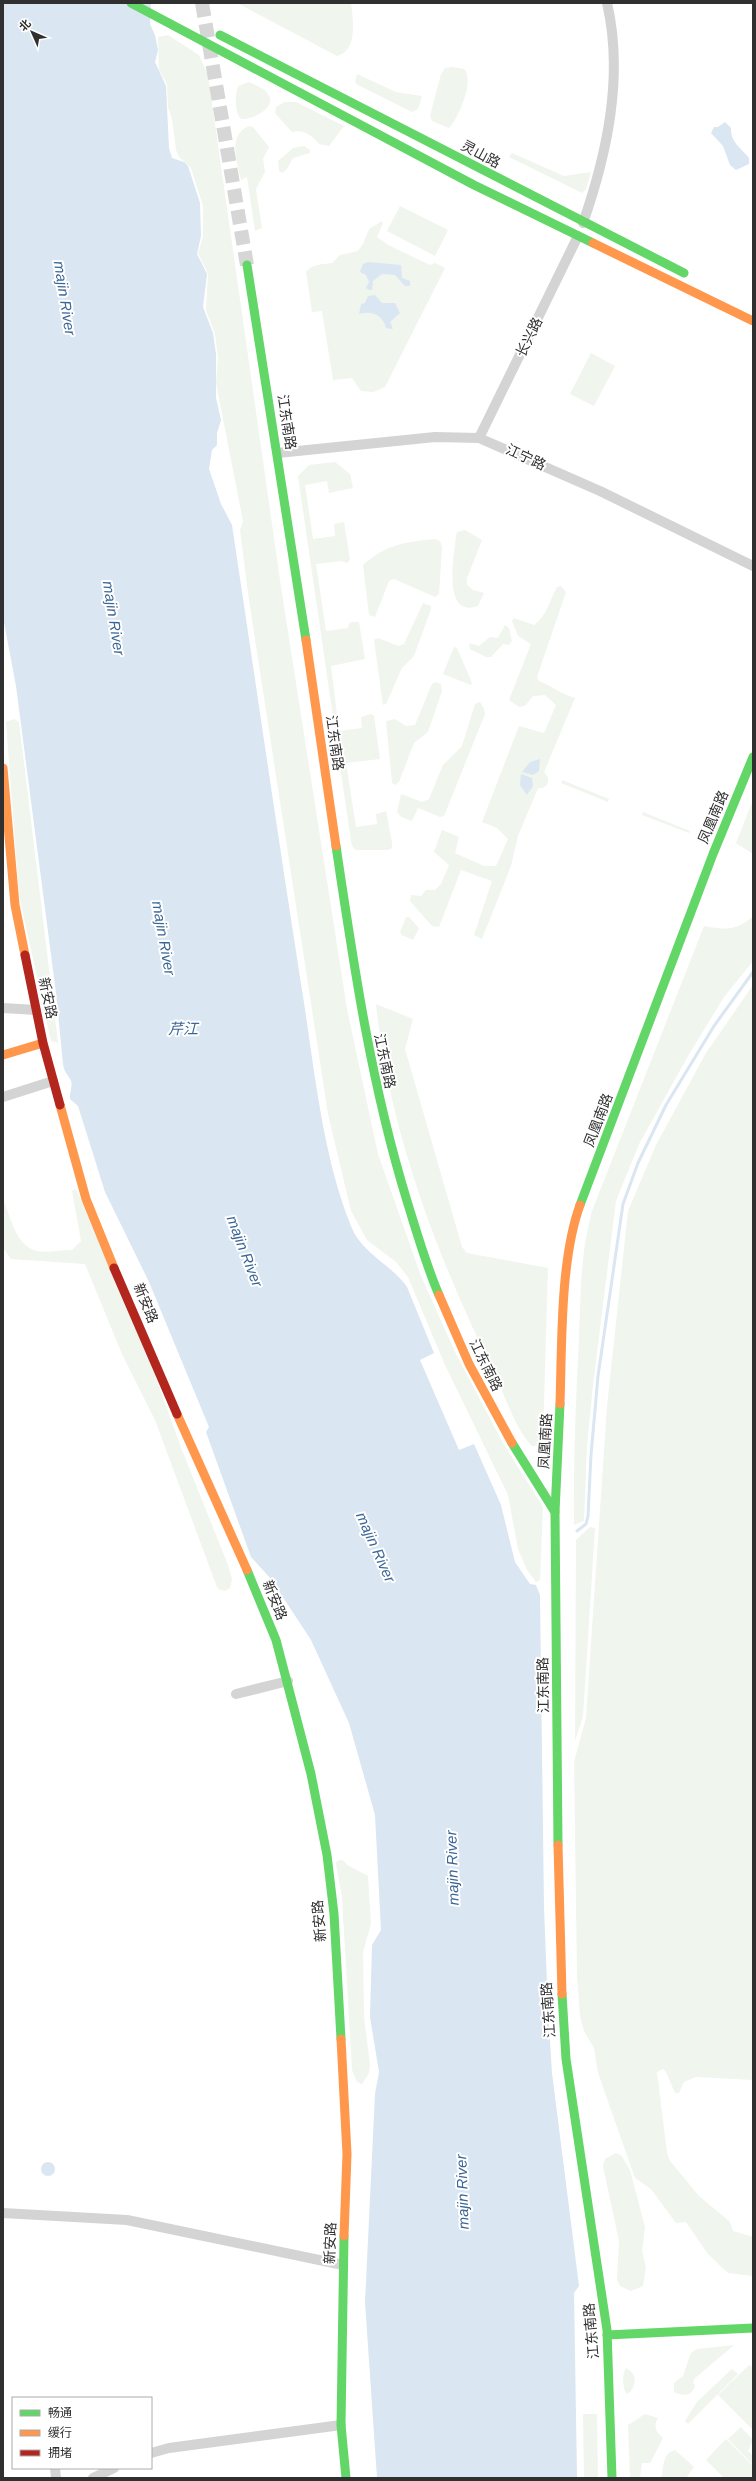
<svg xmlns="http://www.w3.org/2000/svg" width="756" height="2481" viewBox="0 0 756 2481" font-family="Arial,'Noto Sans SC',sans-serif">
	<style>
		.green { fill: #f0f5ed }
		.water { fill: #dae6f2 }
		.lines { fill: none; stroke-linecap: round; stroke-linejoin: round }
		.stream { stroke: #dae6f2; stroke-width: 3 }
		.secondary-tunnel { stroke: #d6d6d6; stroke-width: 14; stroke-dasharray: 14 7; stroke-linecap: butt }
		.street { stroke: #d4d4d4; stroke-width: 10 }
		.fast { stroke: #63d668; stroke-width: 9 }
		.slow { stroke: #ff974d; stroke-width: 9 }
		.jam { stroke: #b3261e; stroke-width: 9 }
		.labels { text-anchor: middle; dominant-baseline: central; stroke-width: 4; stroke-linejoin: round; paint-order: stroke }
		.street-label { font-size: 14px; fill: #303030; stroke: #fff }
		.water-label { font-size: 15px; font-style: italic; fill: #3b6695; stroke: #fff }
	</style>
	<rect width="100%" height="100%" fill="#fff"/>
	<g class="green">
		<path d="M 237,3 L 351,3 C 353,19 358,51 337,56 Z"/>
		<path d="M 168,35 L 199,55 L 208,75 L 281,587 L 347,1009 L 378,1154 L 421,1276 L 456,1354 L 503,1443 L 543,1507 L 540,1580 L 536,1582 L 527,1570 L 518,1549 L 508,1495 L 445,1365 L 408,1277 L 396,1262 L 367,1240 L 351,1211 L 328,1114 L 249,600 L 240,530 L 243,521 L 216,383 L 218,358 L 215,334 L 206,310 L 208,274 L 198,253 L 203,237 L 203,206 L 191,168 L 179,157 L 176,150 L 172,119 L 168,107 L 167,84 L 159,70 L 158,37 Z"/>
		<path d="M 452,67 L 464,69 C 475,80 458,119 449,128 L 432,121 L 430,116 L 441,74 L 445,68 Z"/>
		<path d="M 357,74 L 396,92 L 422,96 L 418,109 L 412,112 L 358,85 L 355,82 Z"/>
		<path d="M 249,82 C 255,85 264,88 268,94 C 278,108 252,120 241,119 C 234,111 235,95 238,86 Z"/>
		<path d="M 285,102 L 296,102 L 344,126 L 329,146 L 319,144 C 312,135 303,129 292,132 L 275,113 L 276,107 Z"/>
		<path d="M 249,126 L 253,127 L 269,147 L 263,159 L 265,172 L 256,189 L 262,228 L 255,231 L 247,177 L 241,180 C 237,162 227,135 249,126 Z"/>
		<path d="M 304,146 L 310,150 L 310,153 L 293,158 L 287,169 L 282,173 L 279,171 L 278,161 L 293,148 Z"/>
		<path d="M 512,153 L 564,176 L 591,172 L 586,189 L 582,193 L 509,157 Z"/>
		<path d="M 400,206 L 448,230 L 435,256 L 387,231 Z"/>
		<path d="M 382,221 L 383,223 L 377,237 L 388,245 L 430,265 L 435,263 L 445,268 L 385,387 L 373,392 L 361,391 L 352,378 L 333,380 L 322,311 L 312,312 L 306,272 C 314,263 321,265 332,263 L 340,255 L 358,251 L 363,244 L 369,229 Z"/>
		<path d="M 591,353 L 615,366 L 594,406 L 570,394 Z"/>
		<path d="M 335,462 L 350,474 L 353,488 L 329,493 L 327,481 L 305,485 L 313,539 L 335,536 L 334,524 L 344,522 L 350,560 L 347,563 L 341,561 L 316,564 L 326,631 L 348,628 L 349,624 L 352,622 L 359,622 L 365,659 L 331,666 L 339,731 L 362,728 L 361,717 L 371,714 L 374,716 L 380,759 L 346,763 L 356,827 L 377,824 L 376,814 L 386,811 L 392,843 L 392,848 L 388,850 L 356,850 L 353,848 L 351,841 L 298,476 L 309,465 Z"/>
		<path d="M 465,530 L 482,540 L 467,578 L 467,585 L 473,590 L 484,593 L 478,606 C 442,619 454,555 456,536 L 457,532 Z"/>
		<path d="M 435,539 L 440,541 L 442,547 L 439,594 L 435,597 L 394,579 L 389,581 L 375,617 L 369,615 L 363,565 C 387,544 405,542 435,539 Z"/>
		<path d="M 561,586 L 566,592 L 537,677 L 539,681 C 552,686 561,694 575,698 L 544,772 L 548,777 C 549,785 545,789 538,788 L 518,836 L 511,866 L 482,939 L 474,935 L 492,881 L 461,870 L 439,927 L 432,926 L 410,901 L 411,895 L 421,896 L 426,890 L 435,890 L 441,884 L 449,865 L 434,852 L 442,830 L 459,837 L 455,853 L 484,866 L 496,866 L 508,839 L 497,828 L 482,822 L 519,726 L 544,733 L 556,705 L 545,695 L 533,696 L 525,706 L 519,707 L 509,700 L 531,644 L 518,636 L 512,621 L 514,618 L 534,625 C 546,617 550,600 557,587 Z"/>
		<path d="M 423,603 L 431,606 L 431,609 L 414,656 L 402,668 L 386,704 L 383,705 L 374,640 L 378,638 L 399,646 L 404,644 Z"/>
		<path d="M 505,625 L 509,628 L 512,641 L 509,645 L 503,644 L 491,657 L 486,657 L 470,649 L 469,643 L 479,646 L 490,637 L 498,638 Z"/>
		<path d="M 454,647 L 457,648 L 472,683 L 471,685 L 443,674 Z"/>
		<path d="M 436,682 L 441,684 L 442,691 L 428,732 L 414,743 L 399,782 L 395,785 L 392,783 L 386,721 L 395,719 L 406,726 L 415,725 L 432,684 Z"/>
		<path d="M 480,702 L 484,709 L 485,714 L 444,816 L 440,817 L 418,808 L 412,821 L 401,817 L 397,812 L 401,794 L 422,802 L 429,799 L 443,765 L 462,746 L 475,704 Z"/>
		<path d="M 14,719 L 19,722 L 58,1043 L 51,1041 L 19,895 L 6,722 Z"/>
		<path d="M 562,780 L 609,799 L 608,802 L 561,783 Z"/>
		<path d="M 753,800 L 753,854 L 736,843 Z"/>
		<path d="M 643,812 L 690,831 L 689,833 L 642,815 Z"/>
		<path d="M 753,916 L 753,961 L 724,997 L 688,1056 L 639,1144 L 616,1201 L 593,1385 L 587,1446 L 584,1521 L 574,1525 C 573,1463 576,1400 579,1337 C 581,1292 580,1256 592,1211 L 704,926 C 723,930 738,931 753,916 Z"/>
		<path d="M 406,917 L 409,917 L 419,928 L 413,940 L 402,935 L 400,932 Z"/>
		<path d="M 753,985 L 753,2080 L 696,2077 L 684,2082 L 679,2093 L 675,2093 L 666,2072 L 663,2069 L 657,2072 L 667,2153 L 670,2161 L 699,2196 L 730,2222 L 733,2231 L 753,2237 L 753,2276 L 728,2273 L 708,2254 L 686,2222 L 676,2223 L 651,2189 L 635,2178 L 598,2073 L 594,2048 L 584,2031 L 580,2016 L 577,1975 L 574,1762 L 586,1718 L 607,1406 L 628,1211 L 656,1145 L 706,1053 Z"/>
		<path d="M 376,1004 L 413,1019 L 405,1049 L 462,1247 L 467,1253 L 548,1268 L 543,1438 C 541,1444 538,1446 532,1446 C 517,1432 506,1399 497,1379 C 440,1263 389,1133 376,1004 Z"/>
		<path d="M 75,1189 L 78,1193 L 149,1359 L 182,1450 L 228,1565 L 232,1579 L 230,1588 L 225,1591 L 218,1589 L 214,1579 L 155,1420 L 122,1354 L 85,1264 L 11,1259 L 3,1248 L 3,1200 C 11,1216 15,1246 37,1251 C 48,1253 61,1250 72,1250 L 81,1241 L 72,1191 Z"/>
		<path d="M 590,1527 L 595,1528 L 583,1716 L 575,1741 L 576,1540 Z"/>
		<path d="M 342,1860 L 349,1866 L 368,1876 L 371,1924 L 363,1952 L 364,2017 L 370,2065 L 369,2073 L 362,2084 L 357,2082 L 352,2070 L 342,1897 L 336,1864 L 337,1861 Z"/>
		<path d="M 616,2153 L 621,2155 L 630,2170 L 645,2227 L 642,2251 L 646,2267 L 643,2286 L 631,2291 L 620,2286 L 617,2280 L 619,2241 L 603,2166 L 605,2159 Z"/>
		<path d="M 734,2345 L 695,2378 L 693,2382 L 695,2386 C 691,2397 683,2396 674,2392 L 674,2383 L 683,2376 L 691,2353 L 697,2349 Z"/>
		<path d="M 749,2365 L 753,2368 L 753,2430 L 718,2395 Z"/>
		<path d="M 626,2368 C 636,2373 637,2382 631,2391 L 627,2394 C 622,2389 622,2373 626,2368 Z"/>
		<path d="M 732,2369 L 738,2374 L 688,2424 L 685,2421 L 697,2402 Z"/>
		<path d="M 583,2414 L 597,2414 L 598,2478 L 584,2478 Z"/>
		<path d="M 645,2414 L 658,2418 C 653,2425 656,2433 663,2438 L 650,2463 L 642,2463 L 640,2478 L 630,2478 L 628,2425 Z"/>
		<path d="M 741,2427 L 753,2440 L 748,2451 L 753,2456 L 753,2465 L 728,2439 Z"/>
		<path d="M 726,2439 L 753,2466 L 753,2478 L 724,2478 L 706,2460 Z"/>
		<path d="M 675,2450 L 694,2467 L 686,2478 L 661,2478 C 664,2468 662,2453 675,2450 Z"/>
	</g>
	<g class="water">
		<path d="M 3,3 L 151,3 L 150,24 L 155,35 L 158,50 L 155,62 L 166,86 L 169,148 L 172,158 L 184,162 L 188,166 L 200,203 L 201,236 L 197,254 L 207,274 L 203,307 L 213,333 L 216,354 L 216,398 L 221,420 L 217,433 L 217,445 L 212,450 L 209,469 L 221,504 L 232,525 C 255,678 277,831 301,984 C 314,1062 321,1152 351,1226 C 361,1253 391,1264 407,1287 L 434,1353 L 420,1360 L 459,1450 L 474,1444 L 501,1505 L 515,1562 L 530,1584 L 536,1585 L 540,1595 L 544,1907 L 548,2010 L 552,2073 L 579,2286 L 574,2293 L 577,2478 L 377,2478 L 365,2302 L 375,2094 L 379,2072 L 370,2017 L 372,1945 L 381,1930 L 375,1815 L 349,1723 L 311,1640 L 271,1579 L 251,1557 L 206,1432 L 209,1427 L 149,1282 L 105,1192 L 78,1106 L 70,1099 C 69,1092 74,1085 70,1079 C 67,1073 64,1072 63,1064 L 56,993 L 16,686 L 3,617 Z"/>
		<path d="M 725,122 L 731,128 C 730,142 742,149 749,158 L 749,164 L 736,170 L 730,165 L 723,146 L 711,133 L 714,127 L 718,127 Z"/>
		<path d="M 368,262 L 401,265 L 402,278 L 410,281 L 410,286 L 405,286 L 395,275 L 382,274 L 373,281 L 372,290 L 369,290 L 366,288 L 369,282 L 366,275 L 360,272 L 363,264 Z"/>
		<path d="M 375,295 L 382,303 L 395,303 L 400,313 L 390,322 L 393,329 L 386,328 C 383,315 372,310 359,314 L 361,304 L 365,303 L 368,296 Z"/>
		<path d="M 540,759 L 539,771 L 533,775 L 522,772 L 530,762 Z"/>
		<path d="M 521,774 L 532,778 L 533,786 L 527,795 L 520,785 Z"/>
		<circle cx="48" cy="2169" r="7"/>
	</g>
	<g class="lines">
		<path class="stream" d="M 577,1531 L 586,1524 L 588,1516 L 591,1455 L 598,1376 L 623,1204 L 638,1163 L 666,1105 L 714,1026 L 753,972"/>
		<path class="secondary-tunnel" d="M 202,3 L 247,265"/>
		<g class="street">
			<path d="M 583,223 C 607,154 624,76 607,3"/>
			<path d="M 479,438 L 578,236"/>
			<path d="M 278,453 L 435,437 L 479,438 L 600,491 L 753,566"/>
			<path d="M 3,1008 L 36,1010"/>
			<path d="M 3,1097 L 53,1081"/>
			<path d="M 236,1694 L 288,1681"/>
			<path d="M 3,2213 L 127,2220 L 343,2265"/>
			<path d="M 151,2453 L 169,2448 L 341,2425"/>
			<path d="M 55,2468 L 56,2478"/>
			<path d="M 93,2478 L 114,2468"/>
		</g>
		<g class="fast">
			<path d="M 131,3 L 474,185 L 593,243"/>
			<path d="M 220,35 L 684,273"/>
			<path d="M 247,265 L 306,640"/>
			<path d="M 336,846 C 354,967 371,1084 407,1201 C 417,1233 426,1265 439,1295"/>
			<path d="M 580,1205 L 713,854 L 753,757"/>
			<path d="M 512,1443 L 555,1512"/>
			<path d="M 247,1570 L 276,1640 L 311,1774 L 327,1855 L 334,1914 L 341,2039"/>
			<path d="M 558,1845 L 555,1512 L 560,1404"/>
			<path d="M 562,1994 L 566,2059 L 607,2330 L 612,2478"/>
			<path d="M 344,2236 L 341,2425 L 346,2478"/>
			<path d="M 607,2335 L 753,2328"/>
		</g>
		<g class="slow">
			<path d="M 593,243 L 753,321"/>
			<path d="M 306,640 L 336,846"/>
			<path d="M 3,768 L 15,905 L 25,955"/>
			<path d="M 3,1055 L 43,1043"/>
			<path d="M 60,1105 L 86,1199 L 114,1268"/>
			<path d="M 439,1295 L 469,1364 L 512,1443"/>
			<path d="M 560,1404 C 562,1344 560,1260 580,1205"/>
			<path d="M 177,1414 L 247,1570"/>
			<path d="M 558,1845 L 562,1994"/>
			<path d="M 341,2039 L 347,2154 L 344,2236"/>
		</g>
		<g class="jam">
			<path d="M 25,955 L 43,1043 L 60,1105"/>
			<path d="M 114,1268 L 177,1414"/>
		</g>
	</g>
	<g class="labels">
		<g class="street-label">
			<text transform="translate(481 154) rotate(28)">灵山路</text>
			<text transform="translate(529 337) rotate(-64)">长兴路</text>
			<text transform="translate(287 422) rotate(81)">江东南路</text>
			<text transform="translate(526 457) rotate(25)">江宁路</text>
			<text transform="translate(335 743) rotate(82)">江东南路</text>
			<text transform="translate(713 817) rotate(-67)">凤凰南路</text>
			<text transform="translate(48 998) rotate(78)">新安路</text>
			<text transform="translate(385 1061) rotate(78)">江东南路</text>
			<text transform="translate(598 1120) rotate(-69)">凤凰南路</text>
			<text transform="translate(146 1303) rotate(68)">新安路</text>
			<text transform="translate(486 1365) rotate(64)">江东南路</text>
			<text transform="translate(545 1441) rotate(-87)">凤凰南路</text>
			<text transform="translate(275 1600) rotate(68)">新安路</text>
			<text transform="translate(543 1685) rotate(-91)">江东南路</text>
			<text transform="translate(319 1921) rotate(-95)">新安路</text>
			<text transform="translate(548 2010) rotate(-94)">江东南路</text>
			<text transform="translate(330 2243) rotate(-88)">新安路</text>
			<text transform="translate(591 2331) rotate(-95)">江东南路</text>
		</g>
		<g class="water-label">
			<text transform="translate(65 298) rotate(81)">majin River</text>
			<text transform="translate(114 618) rotate(81)">majin River</text>
			<text transform="translate(164 938) rotate(80)">majin River</text>
			<text x="183" y="1028">芹江</text>
			<text transform="translate(245 1251) rotate(69)">majin River</text>
			<text transform="translate(376 1547) rotate(66)">majin River</text>
			<text transform="translate(452 1868) rotate(-92)">majin River</text>
			<text transform="translate(462 2192) rotate(-92)">majin River</text>
		</g>
	</g>
	<rect width="756" height="2481" fill="none" stroke="#303030" stroke-width="8"/>
	<rect x="12" y="2397" width="140" height="72" fill="#ffffff" stroke="#acacac"/>
	<rect x="20" y="2410" width="20" height="6" fill="#63d668" stroke="#acacac"/>
	<text x="48" y="2417" font-size="12" fill="#303030">畅通</text>
	<rect x="20" y="2430" width="20" height="6" fill="#ff974d" stroke="#acacac"/>
	<text x="48" y="2437" font-size="12" fill="#303030">缓行</text>
	<rect x="20" y="2450" width="20" height="6" fill="#b3261e" stroke="#acacac"/>
	<text x="48" y="2457" font-size="12" fill="#303030">拥堵</text>
	<g transform="translate(32 32) rotate(315)" stroke="#ffffff" stroke-width="3" paint-order="stroke">
	<path d="M0-3L7 15L0 10L-7 15Z" fill="#303030"/>
	<text y="-6" font-size="11" font-weight="bold" text-anchor="middle" fill="#303030">北</text>
	</g>
</svg>
